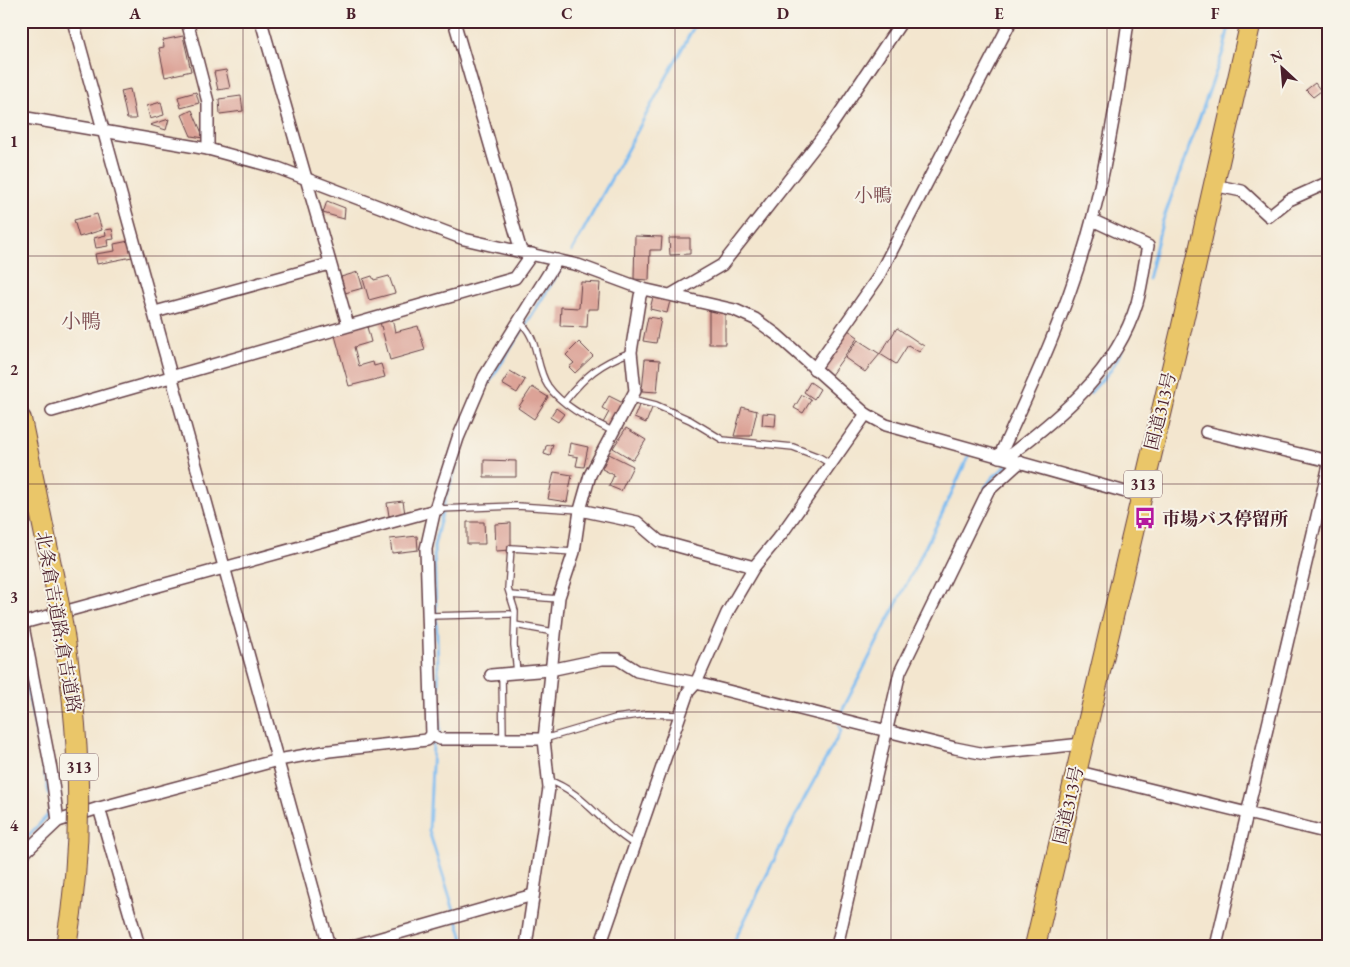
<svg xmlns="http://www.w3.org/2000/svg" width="1350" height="967" viewBox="0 0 1350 967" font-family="'EB Garamond','Noto Serif JP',serif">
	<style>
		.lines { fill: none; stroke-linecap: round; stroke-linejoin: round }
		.stream { stroke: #7dbcf1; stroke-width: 3 }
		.building { fill: #dca397 }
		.lane-casing { stroke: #633d44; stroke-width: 8 }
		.street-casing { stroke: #633d44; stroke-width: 14 }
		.highway-casing { stroke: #633d44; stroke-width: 22 }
		.lane { stroke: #fff; stroke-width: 5.5 }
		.street { stroke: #fff; stroke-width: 11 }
		.highway { stroke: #eac669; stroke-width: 20 }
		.highway-bridge-casing { stroke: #633d44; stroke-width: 22; stroke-linecap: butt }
		.highway-bridge { stroke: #eac669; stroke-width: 20 }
		.grid { fill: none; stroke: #4a1f2b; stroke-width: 1; stroke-opacity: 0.55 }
		.labels { text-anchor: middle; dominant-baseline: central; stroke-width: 4; stroke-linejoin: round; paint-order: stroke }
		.shield { fill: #f7f3e8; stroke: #7e5f64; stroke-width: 1 }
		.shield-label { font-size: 16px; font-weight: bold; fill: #4a1f2b }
		.street-label { font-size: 18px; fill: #4a1f2b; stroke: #f7f3e8 }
		.poi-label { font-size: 18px; font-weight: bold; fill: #4a1f2b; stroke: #f7f3e8; text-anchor: start }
		.neighbourhood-label { font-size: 19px; fill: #7d4d51; stroke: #f7f3e8 }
		.quarter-label { font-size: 20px; fill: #7d4d51; stroke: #f7f3e8 }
		.neatline { fill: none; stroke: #4a1f2b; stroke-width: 2 }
		.grid-label { font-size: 16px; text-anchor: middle; font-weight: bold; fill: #4a1f2b }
	</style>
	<rect width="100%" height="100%" fill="#f7f3e8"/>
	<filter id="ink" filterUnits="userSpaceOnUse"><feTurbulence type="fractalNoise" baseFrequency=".02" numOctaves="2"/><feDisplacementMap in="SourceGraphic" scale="10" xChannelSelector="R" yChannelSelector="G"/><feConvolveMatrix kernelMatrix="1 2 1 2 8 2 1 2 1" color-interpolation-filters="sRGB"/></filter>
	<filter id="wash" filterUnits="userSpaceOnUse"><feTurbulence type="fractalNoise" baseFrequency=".0096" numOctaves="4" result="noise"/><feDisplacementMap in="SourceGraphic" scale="20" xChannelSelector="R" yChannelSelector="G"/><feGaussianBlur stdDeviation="1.12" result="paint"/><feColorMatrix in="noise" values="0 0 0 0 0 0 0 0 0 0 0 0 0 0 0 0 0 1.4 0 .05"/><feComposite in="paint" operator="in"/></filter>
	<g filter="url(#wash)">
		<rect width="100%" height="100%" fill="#f3e6cf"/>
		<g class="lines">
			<g class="stream">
				<path d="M 572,251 L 697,21"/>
				<path d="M 1148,279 L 1162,223 L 1224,49 L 1230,21"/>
				<path d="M 1090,393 L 1111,370 L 1122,350"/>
				<path d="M 1050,430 L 1078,404"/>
				<path d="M 985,488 L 992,478 L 1010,463"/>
				<path d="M 21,657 L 49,795"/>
				<path d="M 841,713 L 941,516 L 969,455"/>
				<path d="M 438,735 L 440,731 L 434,546 L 445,501 L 465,439 L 485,389 L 559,272"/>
				<path d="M 435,740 L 433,745 L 429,831 L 455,914"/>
				<path d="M 21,844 L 47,816 L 52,806"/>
				<path d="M 457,920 L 465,946"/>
				<path d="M 732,946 L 805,797 L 841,731 L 839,726"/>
			</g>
		</g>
		<g id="blocks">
			<g class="building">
				<path d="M 164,21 L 181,21 L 182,23 L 166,29 Z"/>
				<path d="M 183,36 L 191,71 L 165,77 L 159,48 L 164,47 L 163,40 Z"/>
				<path d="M 226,70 L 230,88 L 218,90 L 214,72 Z"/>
				<path d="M 1315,83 L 1321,91 L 1313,97 L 1306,90 Z"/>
				<path d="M 130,89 L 136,119 L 127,119 L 121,91 Z"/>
				<path d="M 196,92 L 199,103 L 181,108 L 178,97 Z"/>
				<path d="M 241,96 L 243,111 L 220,114 L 219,99 Z"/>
				<path d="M 161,102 L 164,115 L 150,119 L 147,106 Z"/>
				<path d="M 192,110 L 204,138 L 191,136 L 182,115 Z"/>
				<path d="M 169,119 L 166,130 L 150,125 Z"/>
				<path d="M 327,201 L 345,208 L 344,219 L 323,213 Z"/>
				<path d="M 97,214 L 102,230 L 79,237 L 74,220 Z"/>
				<path d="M 112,229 L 114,239 L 107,240 L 108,246 L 96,248 L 94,238 L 106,235 L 105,230 Z"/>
				<path d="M 635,236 L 662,237 L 661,250 L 650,250 L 649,280 L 634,279 Z"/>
				<path d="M 669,238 L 690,238 L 690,254 L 670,255 Z"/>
				<path d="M 129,241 L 132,257 L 97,264 L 95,254 L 115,251 L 114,244 Z"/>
				<path d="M 358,272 L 363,288 L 345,293 L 341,277 Z"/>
				<path d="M 372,276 L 374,280 L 389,276 L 395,293 L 369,300 L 363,279 Z"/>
				<path d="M 581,282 L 600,283 L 598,309 L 588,309 L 587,327 L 560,326 L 561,307 L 579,308 Z"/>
				<path d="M 653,297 L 670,301 L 667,313 L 650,309 Z"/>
				<rect x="709" y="311" width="16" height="33"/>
				<path d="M 648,317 L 661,319 L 656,343 L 643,341 Z"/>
				<path d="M 392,318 L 395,332 L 418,326 L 425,350 L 390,360 L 380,322 Z"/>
				<path d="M 366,323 L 371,342 L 354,347 L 359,366 L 373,362 L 374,366 L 381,364 L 385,377 L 349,386 L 334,332 Z"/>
				<path d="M 897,328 L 924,346 L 919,352 L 908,345 L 896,364 L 880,354 Z"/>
				<path d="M 848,330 L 858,337 L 831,375 L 821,368 Z"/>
				<path d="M 858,340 L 880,354 L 865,372 L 845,358 Z"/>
				<path d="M 579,342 L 593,356 L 575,373 L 569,367 L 574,363 L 566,355 Z"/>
				<path d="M 645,359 L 660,360 L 657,392 L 642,391 Z"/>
				<path d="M 510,371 L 525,380 L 517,393 L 502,384 Z"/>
				<path d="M 810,382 L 820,389 L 814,399 L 804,392 Z"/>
				<path d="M 532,387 L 548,397 L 534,419 L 518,408 Z"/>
				<path d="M 802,395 L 811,400 L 803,413 L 794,408 Z"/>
				<path d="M 609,396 L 623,403 L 610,426 L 603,423 L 609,412 L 602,408 Z"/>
				<path d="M 640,403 L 652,408 L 646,423 L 634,418 Z"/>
				<path d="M 742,407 L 757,411 L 751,436 L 734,436 Z"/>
				<path d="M 556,408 L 564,414 L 558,422 L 550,417 Z"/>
				<path d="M 763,413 L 776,414 L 775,426 L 762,425 Z"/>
				<path d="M 626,428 L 646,440 L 633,460 L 613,448 Z"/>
				<path d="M 570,443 L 588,447 L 584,467 L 576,466 L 578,457 L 568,455 Z"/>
				<path d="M 553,444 L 550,456 L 544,454 L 546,446 Z"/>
				<path d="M 609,454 L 633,466 L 621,491 L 609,486 L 614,475 L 602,469 Z"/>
				<path d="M 484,460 L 516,461 L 516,477 L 484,477 Z"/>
				<path d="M 554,472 L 572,475 L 567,502 L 548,499 Z"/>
				<path d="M 403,501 L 405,514 L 389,516 L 387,503 Z"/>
				<path d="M 467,522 L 484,522 L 485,544 L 467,544 Z"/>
				<path d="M 511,523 L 511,550 L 496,551 L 495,524 Z"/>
				<path d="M 417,536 L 418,550 L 392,553 L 390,539 Z"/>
			</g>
		</g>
	</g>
	<g filter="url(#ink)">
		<use href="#blocks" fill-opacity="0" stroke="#633d44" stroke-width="1"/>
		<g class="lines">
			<g class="lane-casing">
				<g id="lane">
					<path d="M 518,321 C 540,336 534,365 548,386 C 563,407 591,420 614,432"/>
					<path d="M 632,399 L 656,405 L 690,420 L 723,440 L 793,447 L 819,457 L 831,464"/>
					<path d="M 565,401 C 586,375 599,364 631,352"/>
					<path d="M 439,509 L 517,506 L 580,510"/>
					<path d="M 510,595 L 558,599"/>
					<path d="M 429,616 L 510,614"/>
					<path d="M 515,625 L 554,632"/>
					<path d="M 517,672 L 514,645 L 515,611 L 508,589 L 511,548 L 574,552"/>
					<path d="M 502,674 L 503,739"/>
					<path d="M 544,739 L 615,718 L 647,714 L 681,715"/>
					<path d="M 548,780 C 584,792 602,826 634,844"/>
				</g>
			</g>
			<g class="street-casing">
				<g id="street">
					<path d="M 73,21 L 329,946"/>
					<path d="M 187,21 L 208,102 L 208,149"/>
					<path d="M 261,21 L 348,325"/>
					<path d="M 454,21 L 521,251"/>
					<path d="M 21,117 L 208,149 L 278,168 L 464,239 L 578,265 L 643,289 L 735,310 L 755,319 L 777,335 L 866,414 L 886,425 L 1140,496"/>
					<path d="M 1213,185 L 1242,191 L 1269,216 L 1289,200 L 1329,182"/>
					<path d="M 672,294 L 722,265 L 831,126 L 902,21"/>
					<path d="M 155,312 L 330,264"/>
					<path d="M 814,369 L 877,279 L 1011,21"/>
					<path d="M 52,411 L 515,278 L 532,254"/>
					<path d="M 1206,432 L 1329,461"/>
					<path d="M 999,457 C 1035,380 1071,302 1092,220 C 1109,154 1119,88 1128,21"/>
					<path d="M 1006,458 C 1061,416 1116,372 1137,303 C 1142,285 1144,265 1148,246 L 1092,220"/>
					<path d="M 580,510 L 637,522 L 659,541 L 754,567"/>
					<path d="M 21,616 L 51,769 L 58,821"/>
					<path d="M 23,623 L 439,509"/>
					<path d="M 491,675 L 550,670 L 602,659 L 618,659 L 637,671 L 696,683 L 955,748 L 985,754 L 1082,744"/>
					<path d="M 432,735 L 426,549 L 435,509 L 458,438 L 484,377 L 557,260"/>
					<path d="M 432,735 L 440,739 L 544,739"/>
					<path d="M 1075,771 L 1329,833"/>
					<path d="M 99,808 L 139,946"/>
					<path d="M 21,856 L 58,821 L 99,808 L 278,760 L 329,751 L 427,740 L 432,735"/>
					<path d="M 353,946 L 533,895"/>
					<path d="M 526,946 L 549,788 L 544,739 L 559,597 L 574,552 L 580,510 L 590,475 L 635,391 L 631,352 L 640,296 L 643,289"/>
					<path d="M 600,946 L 688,692 L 696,683 L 727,613 L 754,567 L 783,532 L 866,414"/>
					<path d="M 837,946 L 900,672 L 988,491 L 1020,462"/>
					<path d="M 1216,946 L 1329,465"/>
				</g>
			</g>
			<g class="highway-casing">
				<g id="highway">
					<path d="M 21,419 L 56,589"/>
					<path d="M 1035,946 L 1181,330 L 1251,21"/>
				</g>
			</g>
			<use href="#lane" class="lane"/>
			<use href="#street" class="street"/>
			<use href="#highway" class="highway"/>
			<g class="highway-bridge-casing">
				<path id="highway-bridge" d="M 56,589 C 79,708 87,826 66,946"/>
			</g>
			<use href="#highway-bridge" class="highway-bridge"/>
		</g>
	</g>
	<path class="grid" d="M 243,21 L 243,946M 459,21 L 459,946M 675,21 L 675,946M 891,21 L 891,946M 1107,21 L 1107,946M 21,256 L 1329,256M 21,484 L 1329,484M 21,712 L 1329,712"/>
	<defs>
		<g id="bus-bare" transform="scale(1.725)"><path d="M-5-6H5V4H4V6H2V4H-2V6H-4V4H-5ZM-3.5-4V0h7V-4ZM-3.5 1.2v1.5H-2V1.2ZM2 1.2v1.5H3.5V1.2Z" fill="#b5179e" stroke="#f7f3e8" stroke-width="2.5" paint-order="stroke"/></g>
	</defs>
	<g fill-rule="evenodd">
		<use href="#bus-bare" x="1145" y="518"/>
	</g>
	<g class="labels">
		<g class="shield">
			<rect x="1124" y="470.5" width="38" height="27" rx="4"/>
			<rect x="60" y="753.5" width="38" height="27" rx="4"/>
		</g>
		<g class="shield-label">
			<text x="1143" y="484">313</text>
			<text x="79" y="767">313</text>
		</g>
		<g class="street-label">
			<text transform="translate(1160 411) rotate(-76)">国道313号</text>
			<text transform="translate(59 622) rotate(80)">北条倉吉道路;倉吉道路</text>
			<text transform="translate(1068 805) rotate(-77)">国道313号</text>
		</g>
		<g class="poi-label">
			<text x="1162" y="518">市場バス停留所</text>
		</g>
		<g class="neighbourhood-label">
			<text x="873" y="195">小鴨</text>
		</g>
		<g class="quarter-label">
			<text x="81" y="321">小鴨</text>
		</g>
	</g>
	<rect width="1350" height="967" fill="none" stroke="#f7f3e8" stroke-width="55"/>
	<g transform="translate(1282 68) rotate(334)" stroke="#f7f3e8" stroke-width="4" paint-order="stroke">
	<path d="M0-4L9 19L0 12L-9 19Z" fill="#4a1f2b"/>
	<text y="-8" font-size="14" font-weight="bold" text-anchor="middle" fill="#4a1f2b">N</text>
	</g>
	<rect x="28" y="28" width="1294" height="912" class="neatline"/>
	<g class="grid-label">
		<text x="135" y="19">A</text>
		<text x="351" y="19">B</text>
		<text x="567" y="19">C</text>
		<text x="783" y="19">D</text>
		<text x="999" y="19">E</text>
		<text x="1215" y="19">F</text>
		<text x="14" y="147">1</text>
		<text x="14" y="375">2</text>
		<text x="14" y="603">3</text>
		<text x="14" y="831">4</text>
	</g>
</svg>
